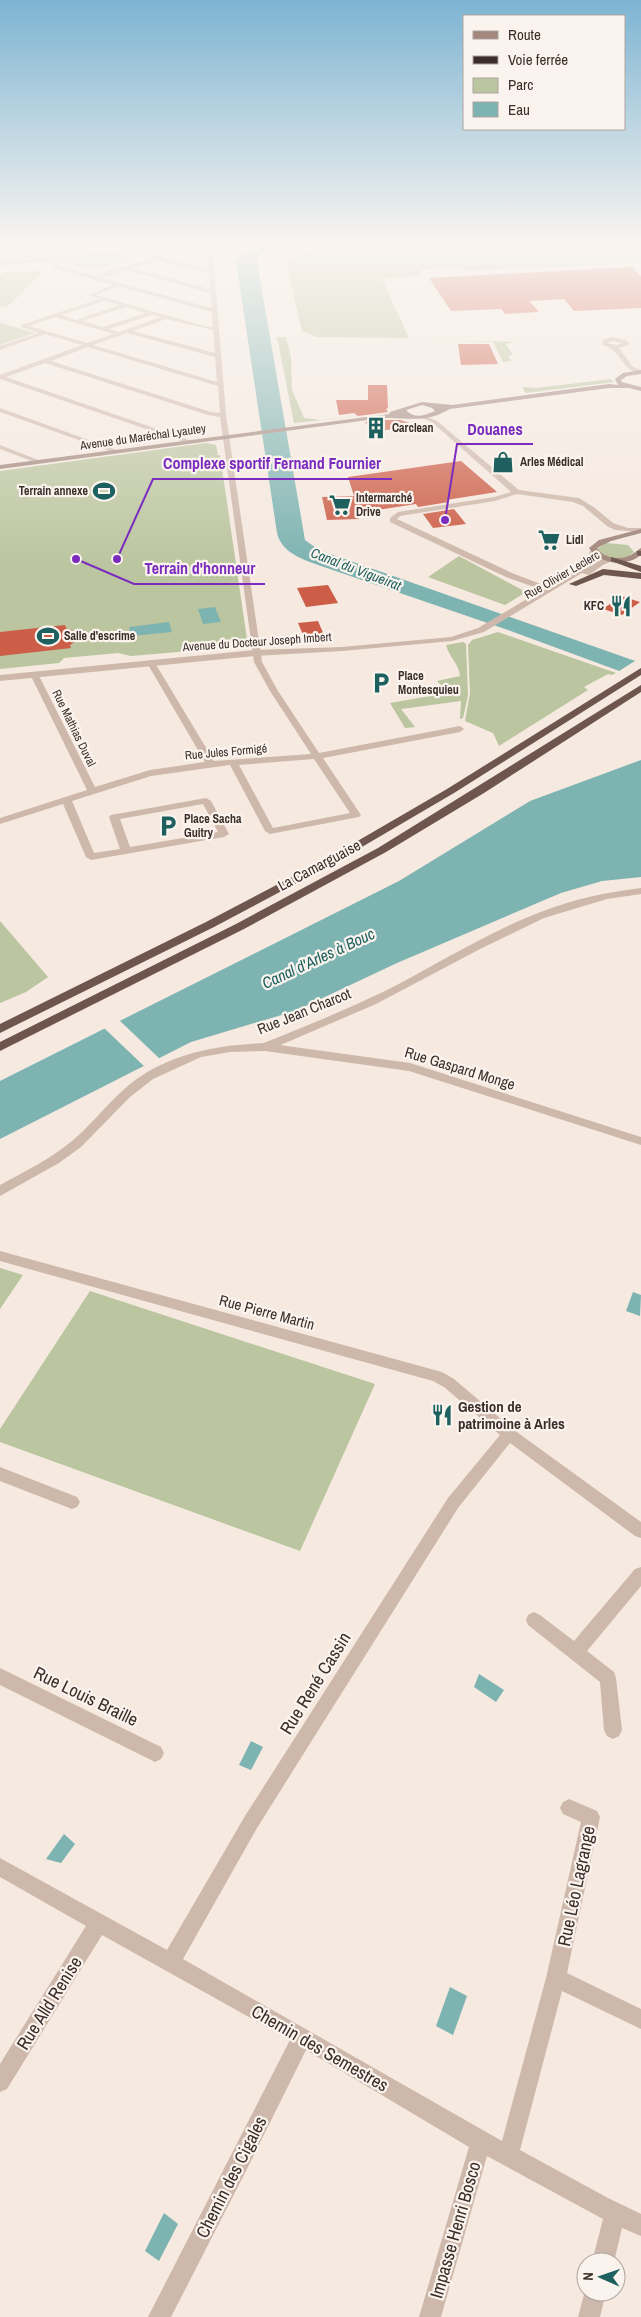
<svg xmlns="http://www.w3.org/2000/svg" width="641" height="2317" viewBox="0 0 641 2317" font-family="'Archivo Narrow',sans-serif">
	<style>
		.green { fill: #bbc59f }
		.water { fill: #7db3b1 }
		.pier { fill: #f5e9e0 }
		.building { fill: #cc5d47 }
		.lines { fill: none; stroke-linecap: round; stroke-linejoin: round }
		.minor { fill: #ceb8ab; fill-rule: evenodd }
		.tertiary { fill: #ceb8ab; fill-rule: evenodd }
		.secondary { fill: #a2877c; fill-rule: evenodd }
		.trunk { fill: #6e564e; fill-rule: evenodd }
		.rail { stroke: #3b2e2a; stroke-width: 2; stroke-dasharray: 0.5 2; stroke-linecap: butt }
		.labels { text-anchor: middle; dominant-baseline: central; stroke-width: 4.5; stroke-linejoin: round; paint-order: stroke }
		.far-poi-label { font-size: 12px; font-weight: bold; fill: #3b2e2a; stroke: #fbf4ee; text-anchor: start }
		.far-street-label { font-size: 12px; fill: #3b2e2a; stroke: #fbf4ee }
		.far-water-label { font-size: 14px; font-style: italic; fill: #1d605f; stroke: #fbf4ee }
		.street-label { font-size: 15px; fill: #3b2e2a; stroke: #fbf4ee }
		.poi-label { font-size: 15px; font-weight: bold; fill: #3b2e2a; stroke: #fbf4ee; text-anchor: start }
		.water-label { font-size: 16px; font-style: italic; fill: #1d605f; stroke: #fbf4ee }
		.near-street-label { font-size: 18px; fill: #3b2e2a; stroke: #fbf4ee }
		.leader { fill: none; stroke: #7b2cbf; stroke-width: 2 }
		.callout-dot { fill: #7b2cbf; stroke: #fbf4ee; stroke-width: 2 }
		.callout-label { font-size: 16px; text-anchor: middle; font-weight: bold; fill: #7b2cbf; stroke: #fbf4ee; stroke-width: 4.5; stroke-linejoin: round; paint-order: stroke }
	</style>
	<rect width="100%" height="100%" fill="#f5e9e0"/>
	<g class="green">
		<path d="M 212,241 L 236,241 L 209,252 L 180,245 Z"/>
		<path d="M 362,241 L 641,241 L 641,263 L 465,271 L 454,267 L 421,270 L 419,276 L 382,279 L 409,338 L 317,337 L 302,331 L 286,263 L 303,252 Z"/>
		<path d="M 174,248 L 181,249 L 168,252 L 161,250 L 94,270 L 58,261 Z"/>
		<path d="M 44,271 L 7,307 L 0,306 L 0,275 L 6,272 Z"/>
		<path d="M 0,321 L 2,323 L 35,333 L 0,345 Z"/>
		<path d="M 277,337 L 286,337 L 291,357 L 292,390 L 304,418 L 320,420 L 362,416 L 294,423 Z"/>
		<path d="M 423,340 L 516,342 L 506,344 L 513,355 L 508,356 L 511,361 L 503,362 L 493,342 Z"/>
		<path d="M 611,379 L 614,382 L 526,393 L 522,387 L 536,388 Z"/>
		<path d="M 206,443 L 216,445 L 218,454 L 216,455 L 220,455 L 248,646 L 131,656 L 118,653 L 64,658 L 59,663 L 0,669 L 0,471 Z"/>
		<path d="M 606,543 L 628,545 L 634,552 C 625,562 604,559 597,549 Z"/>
		<path d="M 459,556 L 526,592 L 505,605 L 428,577 Z"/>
		<path d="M 498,632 L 616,673 L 612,675 L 608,674 L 584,687 L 588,690 L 499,746 L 493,733 L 465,721 L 470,693 L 468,645 L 472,640 Z"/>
		<path d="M 463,642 L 466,644 L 468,695 L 463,718 L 460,719 L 461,701 L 401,709 L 415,727 L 405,728 L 390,703 L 448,693 L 437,681 L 460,676 C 459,664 449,657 446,645 Z"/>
		<path d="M 0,921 L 48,977 L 26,992 L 0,1003 Z"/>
		<path d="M 0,1268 L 23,1275 L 0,1309 Z"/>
		<path d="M 90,1291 L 375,1384 L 300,1551 L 0,1442 L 0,1429 Z"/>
	</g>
	<g class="water">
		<path d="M 267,241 L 291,241 L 260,254 L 257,262 L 305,540 L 319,550 L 641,663 L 641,679 L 505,629 L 327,568 C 308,561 282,555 277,533 L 236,261 L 244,251 Z"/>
		<path d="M 215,607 L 221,622 L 203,624 L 198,609 Z"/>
		<path d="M 169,622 L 172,632 L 131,636 L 129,627 Z"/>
		<path d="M 641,760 L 641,877 L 602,881 L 561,893 L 397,963 L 295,1011 L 191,1042 L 0,1139 L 0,1081 L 399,881 L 530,801 Z"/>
		<path d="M 633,1292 L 641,1295 L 640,1316 L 626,1311 Z"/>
		<path d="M 479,1674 L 504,1690 L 496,1702 L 474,1687 Z"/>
		<path d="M 251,1741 L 263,1747 L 251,1770 L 239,1765 Z"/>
		<path d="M 64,1834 L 75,1844 L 61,1863 L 46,1859 Z"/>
		<path d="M 450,1987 L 467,1996 L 453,2035 L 436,2026 Z"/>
		<path d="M 164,2213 L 178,2224 L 159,2261 L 145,2251 Z"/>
	</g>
	<g class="pier">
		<path d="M 638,659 L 641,660 L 641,682 L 616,673 Z"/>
		<path d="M 118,1019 L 161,1060 L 146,1068 L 103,1027 Z"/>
	</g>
	<g class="building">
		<path d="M 632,267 L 641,276 L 641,308 L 574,311 L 564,299 L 529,301 L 539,312 L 505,314 L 501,309 L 451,311 L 429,278 Z"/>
		<path d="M 458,344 L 489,344 L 498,364 L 461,365 Z"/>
		<path d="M 368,385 L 387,385 L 388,408 L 386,409 L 388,412 L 358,416 L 354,413 L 339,415 L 336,400 L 368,400 Z"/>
		<path d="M 383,420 L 400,420 L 417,425 L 374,432 L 365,422 Z"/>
		<path d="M 461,461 L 497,492 L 446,500 L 449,502 L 418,507 L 416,504 L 358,513 L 359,519 L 327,520 L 322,497 L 354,496 L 348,477 Z"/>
		<path d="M 454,509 L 466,524 L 433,528 L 423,514 Z"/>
		<path d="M 328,585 L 338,603 L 306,607 L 297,588 Z"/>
		<path d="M 621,596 L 640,602 L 622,615 L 603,609 Z"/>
		<path d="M 318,621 L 324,635 L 304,637 L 298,623 Z"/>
		<path d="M 65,625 L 66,628 L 74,631 L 76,641 L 70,645 L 71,648 L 0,656 L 0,632 Z"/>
	</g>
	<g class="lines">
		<g class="minor">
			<path d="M 176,245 L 213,255 L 226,415 L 262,662 L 278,691 L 319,753 L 460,726 L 464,729 L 460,732 L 323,758 L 361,815 L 359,817 L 270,834 L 265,831 L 230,765 L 151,776 L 72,801 L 94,853 L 120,849 L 109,817 L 111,815 L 206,798 L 211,801 L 229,834 L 224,837 L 91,860 L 86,857 L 63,804 L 0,824 L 0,818 L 87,790 L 30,674 L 31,672 L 38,674 L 95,787 L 150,770 L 205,762 L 147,663 L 151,660 L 155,663 L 214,761 L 311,754 L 270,691 L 254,662 L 220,417 L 208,415 L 45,363 L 6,377 L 192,441 L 193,442 L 190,444 L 0,379 L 0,375 L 82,345 L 45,334 L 0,350 L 0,346 L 39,333 L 21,327 L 21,325 L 99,299 L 88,295 L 113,285 L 53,268 L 56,261 L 61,262 L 58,266 L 95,276 L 180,249 L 176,248 L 0,266 L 0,262 ZM 183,249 L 208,256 L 209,270 L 162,258 ZM 157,260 L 209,273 L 210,289 L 132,268 ZM 126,270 L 210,293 L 212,308 L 101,278 ZM 118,286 L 212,312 L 213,327 L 204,326 L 96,295 ZM 105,301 L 120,305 L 76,320 L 61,315 ZM 126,307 L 146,313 L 103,327 L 82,321 ZM 152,315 L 161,317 L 119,332 L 109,329 ZM 55,317 L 114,334 L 87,343 L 29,326 ZM 166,319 L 213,330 L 215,353 L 133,331 ZM 127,333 L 215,357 L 217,382 L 93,345 ZM 88,347 L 218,386 L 220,413 L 211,412 L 51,361 ZM 314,759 L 350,813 L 273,828 L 239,765 ZM 203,804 L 218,832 L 130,847 L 120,819 Z"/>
			<path d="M 612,337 L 625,340 L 629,343 L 629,345 L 619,348 L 633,367 L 641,370 L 641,374 C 620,370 623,350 602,345 L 603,340 ZM 612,341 L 623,343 L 617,345 L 607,343 Z"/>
			<path d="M 0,408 L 119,451 L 120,452 L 115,453 L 0,412 Z"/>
			<path d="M 424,415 L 437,421 L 519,490 L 579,498 L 595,508 L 613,523 L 628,528 L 641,528 L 641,532 L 615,530 L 607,526 L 583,506 L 573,502 L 517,494 L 495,501 L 400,516 L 397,519 L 512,573 L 551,588 L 552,590 L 548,592 L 506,577 L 390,522 L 390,518 L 398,512 L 494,497 L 511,492 L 433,423 L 422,418 Z"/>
			<path d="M 0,445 L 41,461 L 42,462 L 37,463 L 0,449 Z"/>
			<path d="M 641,888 L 641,894 L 607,899 L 544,918 L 482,948 L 376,1004 L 269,1050 L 261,1050 L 259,1047 L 261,1044 C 302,1028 343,1011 383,992 C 444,961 504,921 570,902 C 594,895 617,891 641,888 Z"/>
			<path d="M 0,1251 L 442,1372 L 454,1379 L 514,1430 L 641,1522 L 641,1538 L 635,1536 L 510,1443 L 458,1508 L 257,1828 L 183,1959 L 502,2141 L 546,1978 L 581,1822 L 563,1814 L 560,1808 L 563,1802 L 569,1799 L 597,1811 L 600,1817 L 567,1973 L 641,2009 L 641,2029 L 562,1991 L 520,2150 L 608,2198 L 641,2214 L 641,2236 L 622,2228 L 614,2262 L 592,2262 L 603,2219 L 487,2156 L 441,2317 L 419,2317 L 469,2147 L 306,2050 L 246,2171 L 171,2317 L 148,2317 L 290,2040 L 102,1935 L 7,2089 L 0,2092 L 0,2064 L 86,1926 L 0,1877 L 0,1858 L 167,1950 L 245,1816 L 448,1498 L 500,1435 L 444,1387 L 433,1381 L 0,1261 Z"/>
			<path d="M 0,1467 L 77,1497 L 80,1502 L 77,1507 L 72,1509 L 0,1481 Z"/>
			<path d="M 641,1567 L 641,1586 L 587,1651 L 614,1672 L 616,1678 L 622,1730 L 619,1736 L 613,1739 L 607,1736 L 604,1730 L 600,1682 L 528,1625 L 526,1620 L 528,1615 L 534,1612 L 540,1615 L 574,1641 L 635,1569 Z"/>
			<path d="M 0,1668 L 161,1747 L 164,1753 L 161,1759 L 155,1762 L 149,1759 L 0,1685 Z"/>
			<path d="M 586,2287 L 586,2292 L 606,2292 L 600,2317 L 578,2317 Z"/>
		</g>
		<g class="tertiary">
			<path d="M 591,550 L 598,552 L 590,567 C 596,562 608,554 616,559 L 603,565 L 589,575 L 582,573 L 484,632 L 452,641 L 342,651 L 255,656 L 0,681 L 0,675 L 255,650 L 342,647 L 451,637 L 478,628 L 581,567 Z"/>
			<path d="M 265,1043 L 410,1063 L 641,1137 L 641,1145 L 409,1071 L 265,1051 L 230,1052 L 201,1057 L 153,1079 L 130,1097 L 81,1147 L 59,1163 L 0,1196 L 0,1185 C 24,1172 50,1159 72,1141 C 89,1127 104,1108 120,1093 C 159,1055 213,1045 265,1043 Z"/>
		</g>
		<g class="secondary">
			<path d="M 641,370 L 641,374 L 627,376 L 621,380 L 622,382 L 641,387 L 641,391 L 629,388 L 609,388 L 450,409 C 423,424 411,417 383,418 L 0,469 L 0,465 L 389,414 L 390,412 L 422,402 L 452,405 L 609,384 L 618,385 L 615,379 L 623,373 ZM 422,405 L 432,408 L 435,411 C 425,415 415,420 406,410 Z"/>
			<path d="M 641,529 L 641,533 L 611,541 L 597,548 C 604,559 620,560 631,555 C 635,553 637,550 641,548 L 641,555 C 626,567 600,565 589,548 L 599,540 Z"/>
		</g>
		<g class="trunk">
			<path d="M 637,551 L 641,551 L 641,556 L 637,555 Z"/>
			<path d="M 611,557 L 641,566 L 641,572 L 611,561 Z"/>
			<path d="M 603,569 L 641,573 L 641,579 L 604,575 L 576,586 L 569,584 Z"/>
			<path d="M 641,668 L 641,675 L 454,793 L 338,861 L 214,927 L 0,1033 L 0,1024 L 206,922 L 330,857 L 447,789 Z"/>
			<path d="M 641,685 L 641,692 L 484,793 L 386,852 L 244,929 L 0,1051 L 0,1042 L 236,924 L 378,848 Z"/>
		</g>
		<path class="rail" d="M 0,260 L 163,241"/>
	</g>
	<linearGradient id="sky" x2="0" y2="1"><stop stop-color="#7db4d2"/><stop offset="0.43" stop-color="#faf5f1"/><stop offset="1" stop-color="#faf5f1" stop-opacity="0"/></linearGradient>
	<rect width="641" height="565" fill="url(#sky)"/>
	<defs>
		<g id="building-bare" transform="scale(1.725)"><path d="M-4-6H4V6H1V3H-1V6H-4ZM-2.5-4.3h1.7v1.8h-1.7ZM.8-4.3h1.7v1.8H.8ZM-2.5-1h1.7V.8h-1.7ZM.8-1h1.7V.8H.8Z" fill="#1d605f" stroke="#fbf4ee" stroke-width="2.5" paint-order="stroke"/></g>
		<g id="shop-bare" transform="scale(1.725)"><path d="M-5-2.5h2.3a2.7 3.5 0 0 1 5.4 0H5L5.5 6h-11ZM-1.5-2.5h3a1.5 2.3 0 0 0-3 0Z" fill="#1d605f" stroke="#fbf4ee" stroke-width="2.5" paint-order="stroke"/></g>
		<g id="stadium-bare" transform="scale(1.725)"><path d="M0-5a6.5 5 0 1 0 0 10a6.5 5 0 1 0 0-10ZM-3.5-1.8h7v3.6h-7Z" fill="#1d605f" stroke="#fbf4ee" stroke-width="2.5" paint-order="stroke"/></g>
		<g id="supermarket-bare" transform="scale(1.725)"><path d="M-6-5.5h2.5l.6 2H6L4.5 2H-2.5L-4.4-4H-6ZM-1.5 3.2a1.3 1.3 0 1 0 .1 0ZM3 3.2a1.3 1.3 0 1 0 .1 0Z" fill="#1d605f" stroke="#fbf4ee" stroke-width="2.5" paint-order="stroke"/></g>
		<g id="restaurant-bare" transform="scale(1.725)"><path d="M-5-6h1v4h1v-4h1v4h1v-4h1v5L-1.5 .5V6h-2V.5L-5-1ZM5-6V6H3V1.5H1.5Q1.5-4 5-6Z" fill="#1d605f" stroke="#fbf4ee" stroke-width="2.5" paint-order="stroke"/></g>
		<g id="parking-bare" transform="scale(1.725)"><path d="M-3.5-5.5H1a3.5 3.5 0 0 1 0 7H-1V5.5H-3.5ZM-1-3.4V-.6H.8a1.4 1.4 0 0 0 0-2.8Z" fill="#1d605f" stroke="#fbf4ee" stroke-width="2.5" paint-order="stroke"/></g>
	</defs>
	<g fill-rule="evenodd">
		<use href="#building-bare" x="376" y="428"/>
		<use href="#shop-bare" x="503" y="462"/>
		<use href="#stadium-bare" x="104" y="491"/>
		<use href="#supermarket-bare" x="340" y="505"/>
		<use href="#supermarket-bare" x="549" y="540"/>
		<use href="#restaurant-bare" x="621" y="606"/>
		<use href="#stadium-bare" x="48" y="636"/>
		<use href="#parking-bare" x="381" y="683"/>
		<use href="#parking-bare" x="168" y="826"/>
		<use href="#restaurant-bare" x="442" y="1415"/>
	</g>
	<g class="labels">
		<g class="far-poi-label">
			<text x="392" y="428">Carclean</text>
			<text x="520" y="462">Arles Médical</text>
			<text x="88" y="491" text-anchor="end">Terrain annexe</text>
			<text x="356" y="498">Intermarché<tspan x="356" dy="14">Drive</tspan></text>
			<text x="566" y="540">Lidl</text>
			<text x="604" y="606" text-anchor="end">KFC</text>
			<text x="64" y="636">Salle d'escrime</text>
			<text x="398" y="676">Place<tspan x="398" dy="14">Montesquieu</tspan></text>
			<text x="184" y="819">Place Sacha<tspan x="184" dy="14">Guitry</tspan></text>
		</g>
		<g class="far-street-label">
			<text transform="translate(143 437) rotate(-8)">Avenue du Maréchal Lyautey</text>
			<text transform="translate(562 575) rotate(-30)">Rue Olivier Leclerc</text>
			<text transform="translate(257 642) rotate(-4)">Avenue du Docteur Joseph Imbert</text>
			<text transform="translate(74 728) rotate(64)">Rue Mathias Duval</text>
			<text transform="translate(226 752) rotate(-5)">Rue Jules Formigé</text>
		</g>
		<g class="far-water-label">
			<text transform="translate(356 569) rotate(21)">Canal du Vigueirat</text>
		</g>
		<g class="street-label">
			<text transform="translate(319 865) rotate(-28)">La Camarguaise</text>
			<text transform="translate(304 1011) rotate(-22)">Rue Jean Charcot</text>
			<text transform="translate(460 1068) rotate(17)">Rue Gaspard Monge</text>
			<text transform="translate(267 1312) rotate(15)">Rue Pierre Martin</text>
		</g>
		<g class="poi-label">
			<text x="458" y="1406">Gestion de<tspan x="458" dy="17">patrimoine à Arles</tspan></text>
		</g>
		<g class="water-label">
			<text transform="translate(318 958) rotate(-25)">Canal d'Arles à Bouc</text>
		</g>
		<g class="near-street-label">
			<text transform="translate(315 1683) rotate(-58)">Rue René Cassin</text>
			<text transform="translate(86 1696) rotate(26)">Rue Louis Braille</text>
			<text transform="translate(576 1886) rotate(-78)">Rue Léo Lagrange</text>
			<text transform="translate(49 2003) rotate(-58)">Rue Alld Renise</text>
			<text transform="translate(320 2048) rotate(30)">Chemin des Semestres</text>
			<text transform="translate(231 2177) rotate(-63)">Chemin des Cigales</text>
			<text transform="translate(455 2230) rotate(-74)">Impasse Henri Bosco</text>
		</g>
	</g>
	<path class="leader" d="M445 520L457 444H533M117 559L153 479H392M76 559L134 584H265"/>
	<g class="callout-dot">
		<circle cx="445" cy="520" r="5"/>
		<circle cx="117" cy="559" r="5"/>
		<circle cx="76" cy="559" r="5"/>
	</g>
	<g class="callout-label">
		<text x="495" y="435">Douanes</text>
		<text x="272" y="469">Complexe sportif Fernand Fournier</text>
		<text x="200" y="574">Terrain d'honneur</text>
	</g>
	<rect x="463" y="15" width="162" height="115" fill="#fbf4ee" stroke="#aea5a0"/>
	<rect x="473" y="31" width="25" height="8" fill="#a2877c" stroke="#aea5a0"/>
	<text x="508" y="40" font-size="15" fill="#3b2e2a">Route</text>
	<rect x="473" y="56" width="25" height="8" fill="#3b2e2a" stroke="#aea5a0"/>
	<text x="508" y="65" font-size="15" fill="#3b2e2a">Voie ferrée</text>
	<rect x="473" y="78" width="25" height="15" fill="#bbc59f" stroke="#aea5a0"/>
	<text x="508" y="90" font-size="15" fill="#3b2e2a">Parc</text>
	<rect x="473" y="102" width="25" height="15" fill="#7db3b1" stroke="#aea5a0"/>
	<text x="508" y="115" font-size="15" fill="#3b2e2a">Eau</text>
	<g transform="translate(601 2277) rotate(272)"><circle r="24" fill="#fbf4ee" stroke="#aea5a0"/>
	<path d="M0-4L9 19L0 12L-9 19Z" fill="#1d605f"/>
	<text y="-8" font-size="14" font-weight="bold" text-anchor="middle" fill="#3b2e2a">N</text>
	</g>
</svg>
